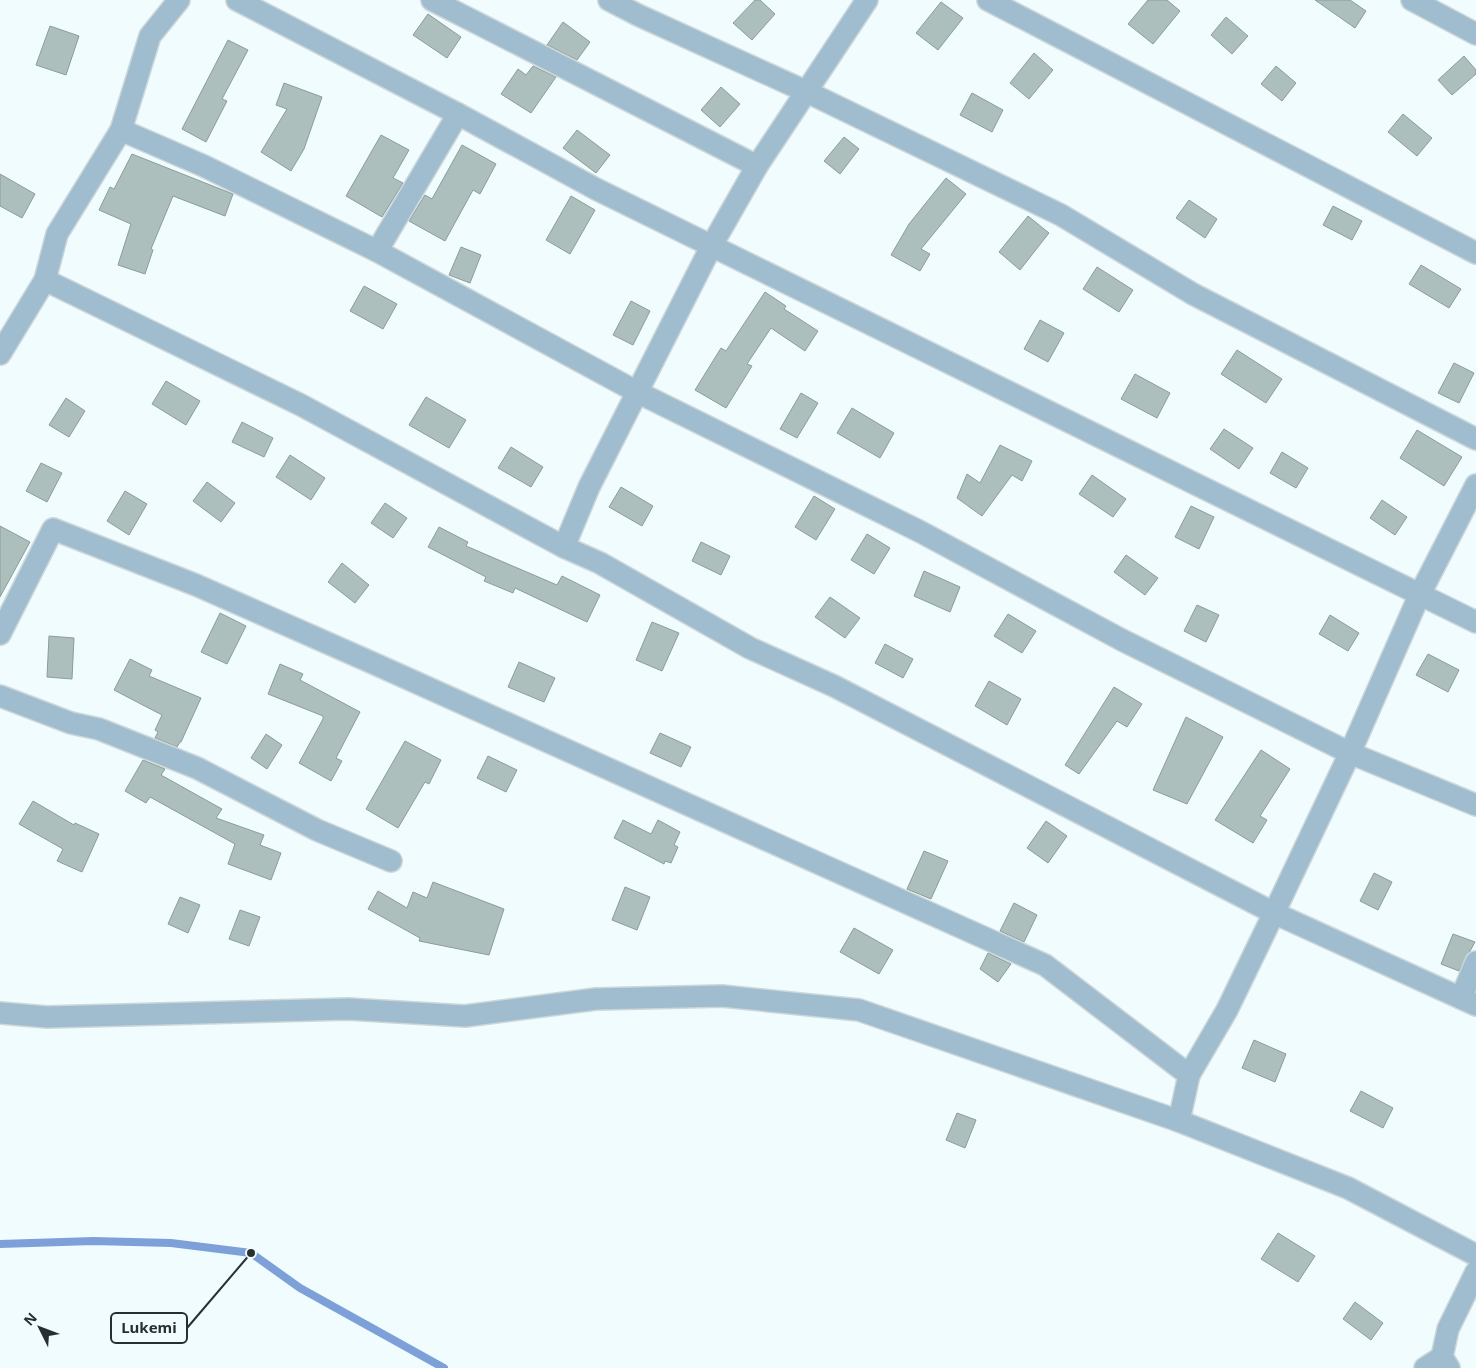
<svg xmlns="http://www.w3.org/2000/svg" width="1476" height="1368" viewBox="0 0 1476 1368" font-family="'Noto Sans',sans-serif">
	<style>
		.lines { fill: none; stroke-linecap: round; stroke-linejoin: round }
		.stream { stroke: #7ea0d9; stroke-width: 8 }
		.building { fill: #adbfbd; stroke: #8b9d9a }
		.street-casing { stroke: #cdd7d9; stroke-width: 24 }
		.street { stroke: #9fbdcf; stroke-width: 21 }
		.leader { fill: none; stroke: #282f31; stroke-width: 2 }
		.callout-dot { fill: #282f31; stroke: #f1fcfe; stroke-width: 2 }
		.callout { fill: #f1fcfe; stroke: #282f31; stroke-width: 2 }
		.callout-label { font-size: 15px; text-anchor: middle; font-weight: bold; fill: #282f31 }
	</style>
	<rect width="100%" height="100%" fill="#f1fcfe"/>
	<g class="lines">
		<path class="stream" d="M 0,1244 L 93,1241 L 171,1243 L 251,1253 L 300,1288 L 444,1368"/>
	</g>
	<g class="building">
		<path d="M 755,0 L 760,0 L 775,14 L 752,40 L 733,23 Z"/>
		<path d="M 1148,0 L 1167,0 L 1180,11 L 1153,44 L 1128,24 Z"/>
		<path d="M 1315,0 L 1350,0 L 1366,11 L 1355,28 Z"/>
		<path d="M 941,2 L 963,18 L 938,50 L 916,33 Z"/>
		<path d="M 428,14 L 461,37 L 447,58 L 413,35 Z"/>
		<path d="M 1226,17 L 1248,36 L 1232,54 L 1211,35 Z"/>
		<path d="M 563,22 L 590,42 L 577,60 L 547,45 Z"/>
		<path d="M 50,26 L 79,36 L 66,75 L 36,65 Z"/>
		<path d="M 228,40 L 248,50 L 222,99 L 227,101 L 206,142 L 182,129 Z"/>
		<path d="M 1034,53 L 1053,70 L 1029,99 L 1010,83 Z"/>
		<path d="M 1464,56 L 1476,70 L 1476,74 L 1452,95 L 1438,80 Z"/>
		<path d="M 533,66 L 556,77 L 531,113 L 501,94 L 518,69 L 526,75 Z"/>
		<path d="M 1276,66 L 1296,83 L 1282,101 L 1261,84 Z"/>
		<path d="M 284,83 L 322,97 L 304,149 L 291,171 L 261,152 L 287,109 L 276,105 Z"/>
		<path d="M 721,87 L 740,104 L 720,127 L 701,110 Z"/>
		<path d="M 972,93 L 1003,110 L 992,132 L 960,115 Z"/>
		<path d="M 1403,114 L 1432,138 L 1417,156 L 1388,132 Z"/>
		<path d="M 577,130 L 610,155 L 596,173 L 563,148 Z"/>
		<path d="M 381,135 L 409,150 L 393,178 L 403,183 L 382,217 L 346,196 Z"/>
		<path d="M 844,137 L 859,149 L 840,174 L 824,161 Z"/>
		<path d="M 462,145 L 496,164 L 480,194 L 473,190 L 445,241 L 409,221 L 425,195 L 432,199 Z"/>
		<path d="M 132,154 L 233,194 L 225,216 L 173,196 L 151,249 L 153,250 L 145,274 L 118,265 L 131,224 L 99,210 L 110,187 L 114,189 Z"/>
		<path d="M 0,174 L 35,194 L 22,218 L 0,206 Z"/>
		<path d="M 946,178 L 966,194 L 921,249 L 930,254 L 920,271 L 891,255 L 909,224 Z"/>
		<path d="M 571,196 L 595,210 L 570,254 L 546,240 Z"/>
		<path d="M 1189,200 L 1217,219 L 1205,238 L 1176,218 Z"/>
		<path d="M 1333,206 L 1362,221 L 1352,240 L 1323,225 Z"/>
		<path d="M 1028,216 L 1049,233 L 1020,270 L 999,252 Z"/>
		<path d="M 461,247 L 481,255 L 470,283 L 449,275 Z"/>
		<path d="M 1421,265 L 1461,289 L 1449,308 L 1409,284 Z"/>
		<path d="M 1097,267 L 1133,290 L 1119,312 L 1083,289 Z"/>
		<path d="M 364,286 L 397,304 L 383,329 L 350,311 Z"/>
		<path d="M 765,292 L 786,306 L 784,309 L 818,331 L 805,351 L 771,328 L 747,364 L 752,366 L 726,408 L 695,390 L 721,348 L 726,351 Z"/>
		<path d="M 631,301 L 650,311 L 633,345 L 613,335 Z"/>
		<path d="M 1040,320 L 1064,333 L 1048,362 L 1024,349 Z"/>
		<path d="M 1237,350 L 1282,379 L 1266,403 L 1221,374 Z"/>
		<path d="M 1454,363 L 1474,373 L 1459,403 L 1438,393 Z"/>
		<path d="M 1135,374 L 1170,393 L 1157,418 L 1121,399 Z"/>
		<path d="M 166,381 L 200,401 L 186,425 L 152,404 Z"/>
		<path d="M 801,393 L 818,403 L 797,438 L 780,429 Z"/>
		<path d="M 426,397 L 466,420 L 449,448 L 409,425 Z"/>
		<path d="M 66,398 L 85,411 L 69,437 L 49,425 Z"/>
		<path d="M 852,408 L 894,433 L 880,458 L 837,433 Z"/>
		<path d="M 242,422 L 273,438 L 264,457 L 232,442 Z"/>
		<path d="M 1224,429 L 1253,448 L 1239,469 L 1210,449 Z"/>
		<path d="M 1417,430 L 1462,457 L 1444,486 L 1400,458 Z"/>
		<path d="M 1000,445 L 1032,461 L 1022,481 L 1012,475 L 982,516 L 957,498 L 967,474 L 980,483 Z"/>
		<path d="M 511,447 L 543,467 L 531,487 L 498,468 Z"/>
		<path d="M 1282,452 L 1308,468 L 1296,488 L 1270,473 Z"/>
		<path d="M 290,455 L 325,478 L 311,500 L 276,477 Z"/>
		<path d="M 41,463 L 62,473 L 47,502 L 26,491 Z"/>
		<path d="M 1092,475 L 1126,499 L 1113,517 L 1079,494 Z"/>
		<path d="M 207,482 L 235,503 L 221,522 L 193,501 Z"/>
		<path d="M 621,487 L 653,506 L 642,526 L 609,507 Z"/>
		<path d="M 125,491 L 147,504 L 129,535 L 107,521 Z"/>
		<path d="M 814,496 L 835,509 L 816,540 L 795,527 Z"/>
		<path d="M 1382,500 L 1407,517 L 1395,535 L 1370,518 Z"/>
		<path d="M 385,503 L 407,518 L 393,538 L 371,523 Z"/>
		<path d="M 1191,506 L 1214,517 L 1199,549 L 1175,537 Z"/>
		<path d="M 0,526 L 30,542 L 0,597 Z"/>
		<path d="M 439,527 L 468,542 L 466,546 L 557,585 L 562,576 L 600,595 L 587,622 L 515,588 L 513,593 L 484,581 L 486,577 L 428,547 Z"/>
		<path d="M 867,534 L 890,548 L 874,574 L 851,560 Z"/>
		<path d="M 701,542 L 730,556 L 721,575 L 692,561 Z"/>
		<path d="M 1126,555 L 1158,578 L 1145,595 L 1114,572 Z"/>
		<path d="M 342,563 L 369,585 L 355,603 L 328,582 Z"/>
		<path d="M 924,571 L 960,587 L 950,612 L 914,596 Z"/>
		<path d="M 830,597 L 860,618 L 845,638 L 815,617 Z"/>
		<path d="M 1197,605 L 1219,615 L 1206,642 L 1184,631 Z"/>
		<path d="M 220,613 L 246,626 L 227,664 L 201,652 Z"/>
		<path d="M 1008,614 L 1036,631 L 1022,653 L 994,636 Z"/>
		<path d="M 1330,615 L 1359,633 L 1348,651 L 1319,634 Z"/>
		<path d="M 652,622 L 679,633 L 662,671 L 636,660 Z"/>
		<path d="M 49,636 L 74,638 L 72,679 L 47,677 Z"/>
		<path d="M 885,644 L 913,659 L 903,678 L 875,663 Z"/>
		<path d="M 1428,654 L 1459,670 L 1448,692 L 1416,675 Z"/>
		<path d="M 130,659 L 152,670 L 149,676 L 201,698 L 181,742 L 180,742 L 177,747 L 155,738 L 158,732 L 155,730 L 162,715 L 114,690 Z"/>
		<path d="M 519,662 L 555,678 L 544,702 L 508,687 Z"/>
		<path d="M 280,664 L 303,674 L 300,680 L 360,712 L 336,758 L 342,761 L 331,781 L 299,763 L 323,719 L 323,716 L 268,694 Z"/>
		<path d="M 989,681 L 1021,699 L 1007,725 L 975,706 Z"/>
		<path d="M 1114,687 L 1142,704 L 1127,727 L 1117,721 L 1079,774 L 1065,765 Z"/>
		<path d="M 1186,717 L 1223,737 L 1187,804 L 1153,790 Z"/>
		<path d="M 660,733 L 691,747 L 681,767 L 650,753 Z"/>
		<path d="M 266,734 L 282,745 L 267,769 L 251,758 Z"/>
		<path d="M 405,741 L 441,760 L 429,784 L 425,782 L 398,828 L 366,809 Z"/>
		<path d="M 1261,750 L 1290,769 L 1260,816 L 1267,820 L 1253,843 L 1215,820 Z"/>
		<path d="M 488,756 L 517,770 L 506,792 L 477,778 Z"/>
		<path d="M 143,760 L 165,769 L 161,775 L 222,809 L 216,818 L 264,835 L 260,845 L 281,853 L 271,880 L 228,864 L 235,844 L 150,797 L 146,803 L 125,791 Z"/>
		<path d="M 33,801 L 74,825 L 75,823 L 99,834 L 82,872 L 57,861 L 63,849 L 19,824 Z"/>
		<path d="M 623,820 L 651,834 L 658,820 L 680,832 L 674,845 L 678,847 L 671,863 L 665,861 L 664,864 L 614,838 Z"/>
		<path d="M 1046,821 L 1067,836 L 1048,863 L 1027,848 Z"/>
		<path d="M 924,851 L 948,861 L 931,899 L 907,889 Z"/>
		<path d="M 1374,873 L 1392,882 L 1378,910 L 1360,901 Z"/>
		<path d="M 433,882 L 504,909 L 489,955 L 419,941 L 420,938 L 368,909 L 378,891 L 407,908 L 413,892 L 427,898 Z"/>
		<path d="M 625,887 L 650,897 L 637,930 L 612,920 Z"/>
		<path d="M 180,897 L 200,905 L 188,933 L 168,924 Z"/>
		<path d="M 1014,903 L 1037,915 L 1024,942 L 1000,931 Z"/>
		<path d="M 240,910 L 260,917 L 249,946 L 229,939 Z"/>
		<path d="M 854,928 L 893,950 L 879,974 L 840,952 Z"/>
		<path d="M 1453,934 L 1475,942 L 1459,971 L 1441,964 Z"/>
		<path d="M 988,953 L 1011,964 L 998,982 L 980,969 Z"/>
		<path d="M 1254,1040 L 1286,1054 L 1275,1082 L 1242,1068 Z"/>
		<path d="M 1361,1091 L 1393,1108 L 1383,1128 L 1350,1111 Z"/>
		<path d="M 957,1113 L 976,1120 L 965,1148 L 946,1140 Z"/>
		<path d="M 1278,1233 L 1315,1256 L 1298,1282 L 1261,1259 Z"/>
		<path d="M 1355,1302 L 1383,1323 L 1371,1340 L 1343,1319 Z"/>
	</g>
	<g class="lines">
		<g class="street-casing">
			<g id="street">
				<path d="M 237,0 L 458,114 L 596,189 L 1476,622"/>
				<path d="M 432,0 L 757,166"/>
				<path d="M 609,0 L 638,15 L 805,91 L 1061,215 L 1193,294 L 1476,439"/>
				<path d="M 988,0 L 1476,253"/>
				<path d="M 1412,0 L 1476,34"/>
				<path d="M 121,130 L 204,166 L 377,251 L 637,392 L 919,531 L 1122,640 L 1350,753 L 1476,805"/>
				<path d="M 377,251 L 458,114"/>
				<path d="M 45,280 L 301,405 L 564,547 L 600,563 L 750,648 L 834,686 L 1274,913 L 1476,1005"/>
				<path d="M 0,354 L 45,280 L 57,234 L 121,130 L 150,36 L 179,0"/>
				<path d="M 564,547 L 589,487 L 712,245 L 757,166 L 867,0"/>
				<path d="M 0,634 L 53,529 L 196,585 L 375,664 L 1045,965 L 1189,1075"/>
				<path d="M 0,696 L 71,723 L 99,729 L 197,768 L 317,830 L 391,861"/>
				<path d="M 1461,998 L 1476,962"/>
				<path d="M 0,1013 L 47,1017 L 348,1009 L 465,1016 L 596,999 L 722,996 L 859,1010 L 1179,1121 L 1348,1188 L 1476,1255"/>
				<path d="M 1179,1121 L 1189,1075 L 1227,1010 L 1274,913 L 1350,753 L 1419,596 L 1476,485"/>
				<path d="M 1425,1368 L 1442,1357"/>
				<path d="M 1449,1368 L 1442,1357 L 1448,1329 L 1476,1272"/>
			</g>
		</g>
		<use href="#street" class="street"/>
	</g>
	<path class="leader" d="M251 1253L187 1328"/>
	<circle class="callout-dot" cx="251" cy="1253" r="5"/>
	<rect class="callout" x="111" y="1313" width="76" height="30" rx="5"/>
	<g class="callout-label">
		<text x="149" y="1333">Lukemi</text>
	</g>
	<g transform="translate(40 1328) rotate(312)" stroke="#f1fcfe" stroke-width="4" paint-order="stroke">
	<path d="M0-4L9 19L0 12L-9 19Z" fill="#282f31"/>
	<text y="-8" font-size="14" font-weight="bold" text-anchor="middle" fill="#282f31">N</text>
	</g>
</svg>
